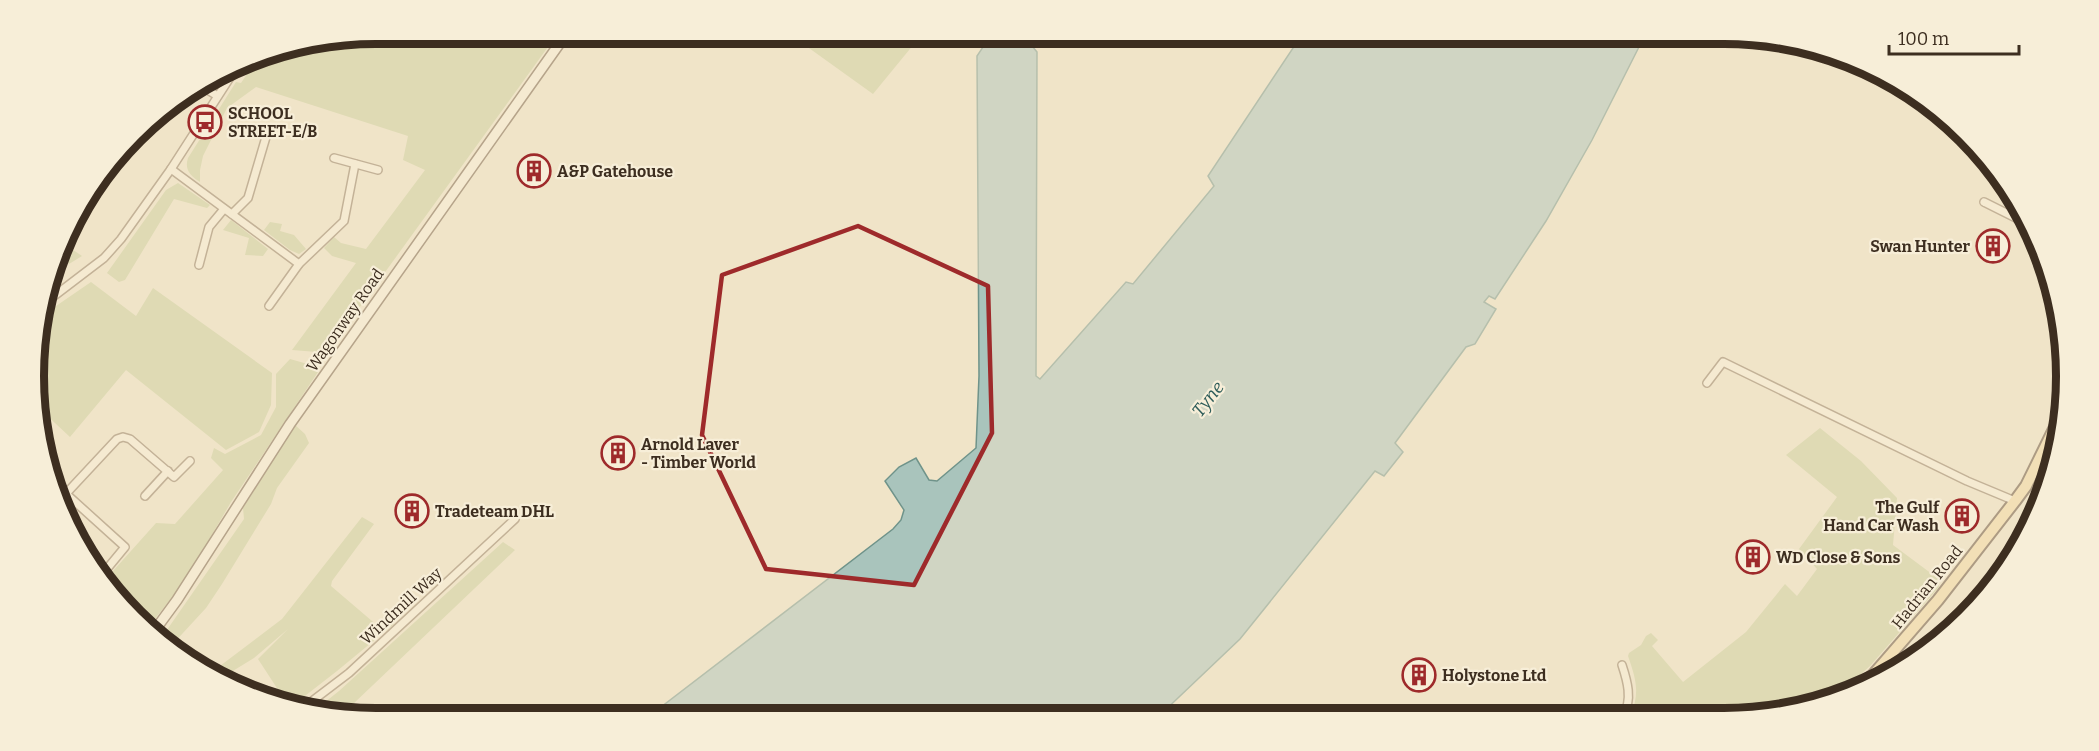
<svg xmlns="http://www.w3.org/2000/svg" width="2099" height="751" viewBox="0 0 2099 751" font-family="Bitter,serif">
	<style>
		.green { fill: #c9cf9b }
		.water { fill: #a9c4bc; stroke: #6f938a; stroke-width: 1.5 }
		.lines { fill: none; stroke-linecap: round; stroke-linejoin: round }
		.minor-casing { stroke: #8d765c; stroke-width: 10 }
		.tertiary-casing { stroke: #8d765c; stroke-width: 11 }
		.secondary-casing { stroke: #6f573f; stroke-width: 12 }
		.primary-casing { stroke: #5b4430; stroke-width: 14 }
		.minor { stroke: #faf1dc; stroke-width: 7 }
		.tertiary { stroke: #faf1dc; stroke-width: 8 }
		.secondary { stroke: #faf1dc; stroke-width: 9 }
		.primary { stroke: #f3d9a0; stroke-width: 10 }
		.marked { fill: none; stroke: #9e2a2b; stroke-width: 4.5; stroke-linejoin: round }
		.labels { text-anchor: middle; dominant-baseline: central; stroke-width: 4.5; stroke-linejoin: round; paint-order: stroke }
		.poi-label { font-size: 16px; font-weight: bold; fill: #3d2e20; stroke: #f7eed8; text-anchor: start }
		.street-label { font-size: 16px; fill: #3d2e20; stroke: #f7eed8 }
		.water-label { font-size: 18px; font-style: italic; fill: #2f5d5a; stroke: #f7eed8 }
		.rim { fill: none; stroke: #3d2e20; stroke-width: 8 }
	</style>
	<rect width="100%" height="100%" fill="#f0e4c8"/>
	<g class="green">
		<path d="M 376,33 L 558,33 L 336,340 L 317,352 L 292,350 L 356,263 L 332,256 L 324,248 L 334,237 L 341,243 L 366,249 L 425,170 L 403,160 L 408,136 L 256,87 L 227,108 L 203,156 L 200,170 L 200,182 C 191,176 184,170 188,158 L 236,82 L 241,83 L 259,56 Z"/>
		<path d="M 788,33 L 923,33 L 873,94 Z"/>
		<path d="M 178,183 L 210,205 L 207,208 L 174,199 L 125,280 L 119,282 L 107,273 L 166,190 Z"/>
		<path d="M 231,220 L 268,249 L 263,256 L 245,255 L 249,238 L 223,230 Z"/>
		<path d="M 270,222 L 282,224 L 280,231 L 294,235 L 306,249 L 299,254 L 290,250 L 264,230 Z"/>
		<path d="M 63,243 L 82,256 L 69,264 L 60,252 Z"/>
		<path d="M 91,282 L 136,316 L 153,288 L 272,373 L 271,405 L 259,432 L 226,450 L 126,370 L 70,437 L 41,410 L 36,331 L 40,317 Z"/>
		<path d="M 290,359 L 311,365 L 318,372 L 231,502 L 185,581 L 150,625 L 105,580 L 156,523 L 175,524 L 223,470 L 211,458 L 214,448 L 225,454 L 261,435 L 276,407 L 276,374 Z"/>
		<path d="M 295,425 L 305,434 L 309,443 L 277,488 L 271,504 L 222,584 L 206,608 L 171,646 L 162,637 L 244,519 L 243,508 Z"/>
		<path d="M 1820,428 L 1861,461 L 1897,498 L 1893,545 L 1940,580 L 1939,587 L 1870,666 L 1839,694 L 1769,715 L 1631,715 C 1640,692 1636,679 1628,656 L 1629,653 L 1641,645 L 1646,636 L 1651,633 L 1658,640 L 1652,646 L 1683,682 L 1746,632 L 1785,584 L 1797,596 L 1817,569 L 1799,549 L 1837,497 L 1786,455 Z"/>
		<path d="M 362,517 L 374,524 L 332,581 L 331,586 L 379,627 L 389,618 L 393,620 L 394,624 L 337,671 L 292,706 L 288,705 L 258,659 L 288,629 L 254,658 L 223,677 L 212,672 L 282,619 Z"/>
		<path d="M 503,542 L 515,550 L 352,705 L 342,714 L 315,710 L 339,691 Z"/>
	</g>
	<path class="water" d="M 1001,33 C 1019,33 1026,38 1037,52 L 1036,376 L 1040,379 L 1126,282 L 1133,284 L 1214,186 L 1208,176 L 1303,33 L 1646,33 L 1592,140 L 1546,221 L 1495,299 L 1489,296 L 1484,302 L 1496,309 L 1475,344 L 1466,347 L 1395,443 L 1403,452 L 1384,476 L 1375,471 L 1240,639 L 1159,716 L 1150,716 L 1146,714 L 1141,716 L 648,717 L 893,529 L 901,520 L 904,510 L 885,481 L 899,467 L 916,458 L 929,480 L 937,481 L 976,448 L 979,376 L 977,56 L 987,41 Z"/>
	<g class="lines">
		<g class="minor-casing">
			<g id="minor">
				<path d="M 201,86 L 216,95"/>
				<path d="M 334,158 L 378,170"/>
				<path d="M 171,169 L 299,264"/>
				<path d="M 1984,202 L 2026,223"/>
				<path d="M 232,214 L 248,198 L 266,137"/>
				<path d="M 199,265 L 209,227 L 224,209"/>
				<path d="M 45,303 L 104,258 L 121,239 L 171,169 L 240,62"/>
				<path d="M 269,306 L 299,264 L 344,221 L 355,164"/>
				<path d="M 1707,383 L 1723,362 L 1967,481 L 2015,501"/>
				<path d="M 52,481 L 125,547 L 101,576"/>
				<path d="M 145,496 L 168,471"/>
				<path d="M 61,499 L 117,439 L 123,437 L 130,439 L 174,477 L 190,461"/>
				<path d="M 1622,665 C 1627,680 1633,700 1623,715"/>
				<path d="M 303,708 L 349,673 L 515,519"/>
			</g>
		</g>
		<g class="tertiary-casing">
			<path id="tertiary" d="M 2035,470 L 2049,477"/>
		</g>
		<g class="secondary-casing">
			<path id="secondary" d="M 155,630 L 177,600 L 290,424 L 567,33"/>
		</g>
		<g class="primary-casing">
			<path id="primary" d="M 1859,687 L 1873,675 L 1938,600 L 2015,501 L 2026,486 L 2057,423"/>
		</g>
		<use href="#minor" class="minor"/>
		<use href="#tertiary" class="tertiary"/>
		<use href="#secondary" class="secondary"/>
		<use href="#primary" class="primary"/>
	</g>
	<path d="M0 0H2099V751H0ZM 858,226 L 988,286 L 992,433 L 914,585 L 766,569 L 702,435 L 722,275 Z" fill="#f0e4c8" fill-opacity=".55" fill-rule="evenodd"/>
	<path class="marked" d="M 858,226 L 988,286 L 992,433 L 914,585 L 766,569 L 702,435 L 722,275 Z"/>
	<defs>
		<g id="bus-ring" transform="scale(1.725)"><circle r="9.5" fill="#f7eed8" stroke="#9e2a2b" stroke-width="1.5"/><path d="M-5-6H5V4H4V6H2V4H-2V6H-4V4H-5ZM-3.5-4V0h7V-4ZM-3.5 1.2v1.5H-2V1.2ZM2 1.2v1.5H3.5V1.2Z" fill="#9e2a2b"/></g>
		<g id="building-ring" transform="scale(1.725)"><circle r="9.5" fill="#f7eed8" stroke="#9e2a2b" stroke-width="1.5"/><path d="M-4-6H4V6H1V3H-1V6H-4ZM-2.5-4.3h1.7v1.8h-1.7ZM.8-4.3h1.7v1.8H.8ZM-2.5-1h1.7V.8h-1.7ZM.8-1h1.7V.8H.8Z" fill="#9e2a2b"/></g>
	</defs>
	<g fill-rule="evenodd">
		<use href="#bus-ring" x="205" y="122"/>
		<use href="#building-ring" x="534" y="171"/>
		<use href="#building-ring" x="1993" y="246"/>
		<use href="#building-ring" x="618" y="453"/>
		<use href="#building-ring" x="412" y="511"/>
		<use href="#building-ring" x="1962" y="516"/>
		<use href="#building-ring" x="1753" y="557"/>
		<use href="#building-ring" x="1419" y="675"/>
	</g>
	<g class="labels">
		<g class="poi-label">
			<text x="228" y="113">SCHOOL<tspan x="228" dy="18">STREET-E/B</tspan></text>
			<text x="557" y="171">A&amp;P Gatehouse</text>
			<text x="1970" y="246" text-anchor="end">Swan Hunter</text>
			<text x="641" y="444">Arnold Laver<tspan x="641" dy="18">- Timber World</tspan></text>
			<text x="1939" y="507" text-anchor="end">The Gulf<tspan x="1939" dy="18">Hand Car Wash</tspan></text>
			<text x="435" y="511">Tradeteam DHL</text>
			<text x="1776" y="557">WD Close &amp; Sons</text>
			<text x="1442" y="675">Holystone Ltd</text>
		</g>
		<g class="street-label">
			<text transform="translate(345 320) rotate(-55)">Wagonway Road</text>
			<text transform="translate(1927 587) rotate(-51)">Hadrian Road</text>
			<text transform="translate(401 606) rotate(-43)">Windmill Way</text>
		</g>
		<g class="water-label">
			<text transform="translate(1208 399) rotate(-52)">Tyne</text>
		</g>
	</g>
	<path d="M0 0H2099V751H0ZM376 44H1724A332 332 0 0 1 2056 376V376A332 332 0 0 1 1724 708H376A332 332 0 0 1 44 376V376A332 332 0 0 1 376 44Z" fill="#f7eed8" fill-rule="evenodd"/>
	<path class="rim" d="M376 44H1724A332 332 0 0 1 2056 376V376A332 332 0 0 1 1724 708H376A332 332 0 0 1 44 376V376A332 332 0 0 1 376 44Z"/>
	<path d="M1889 45v9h130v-9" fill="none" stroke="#3d2e20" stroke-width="3"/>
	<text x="1898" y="45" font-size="18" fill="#3d2e20" stroke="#f7eed8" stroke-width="4.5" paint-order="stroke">100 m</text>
</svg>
